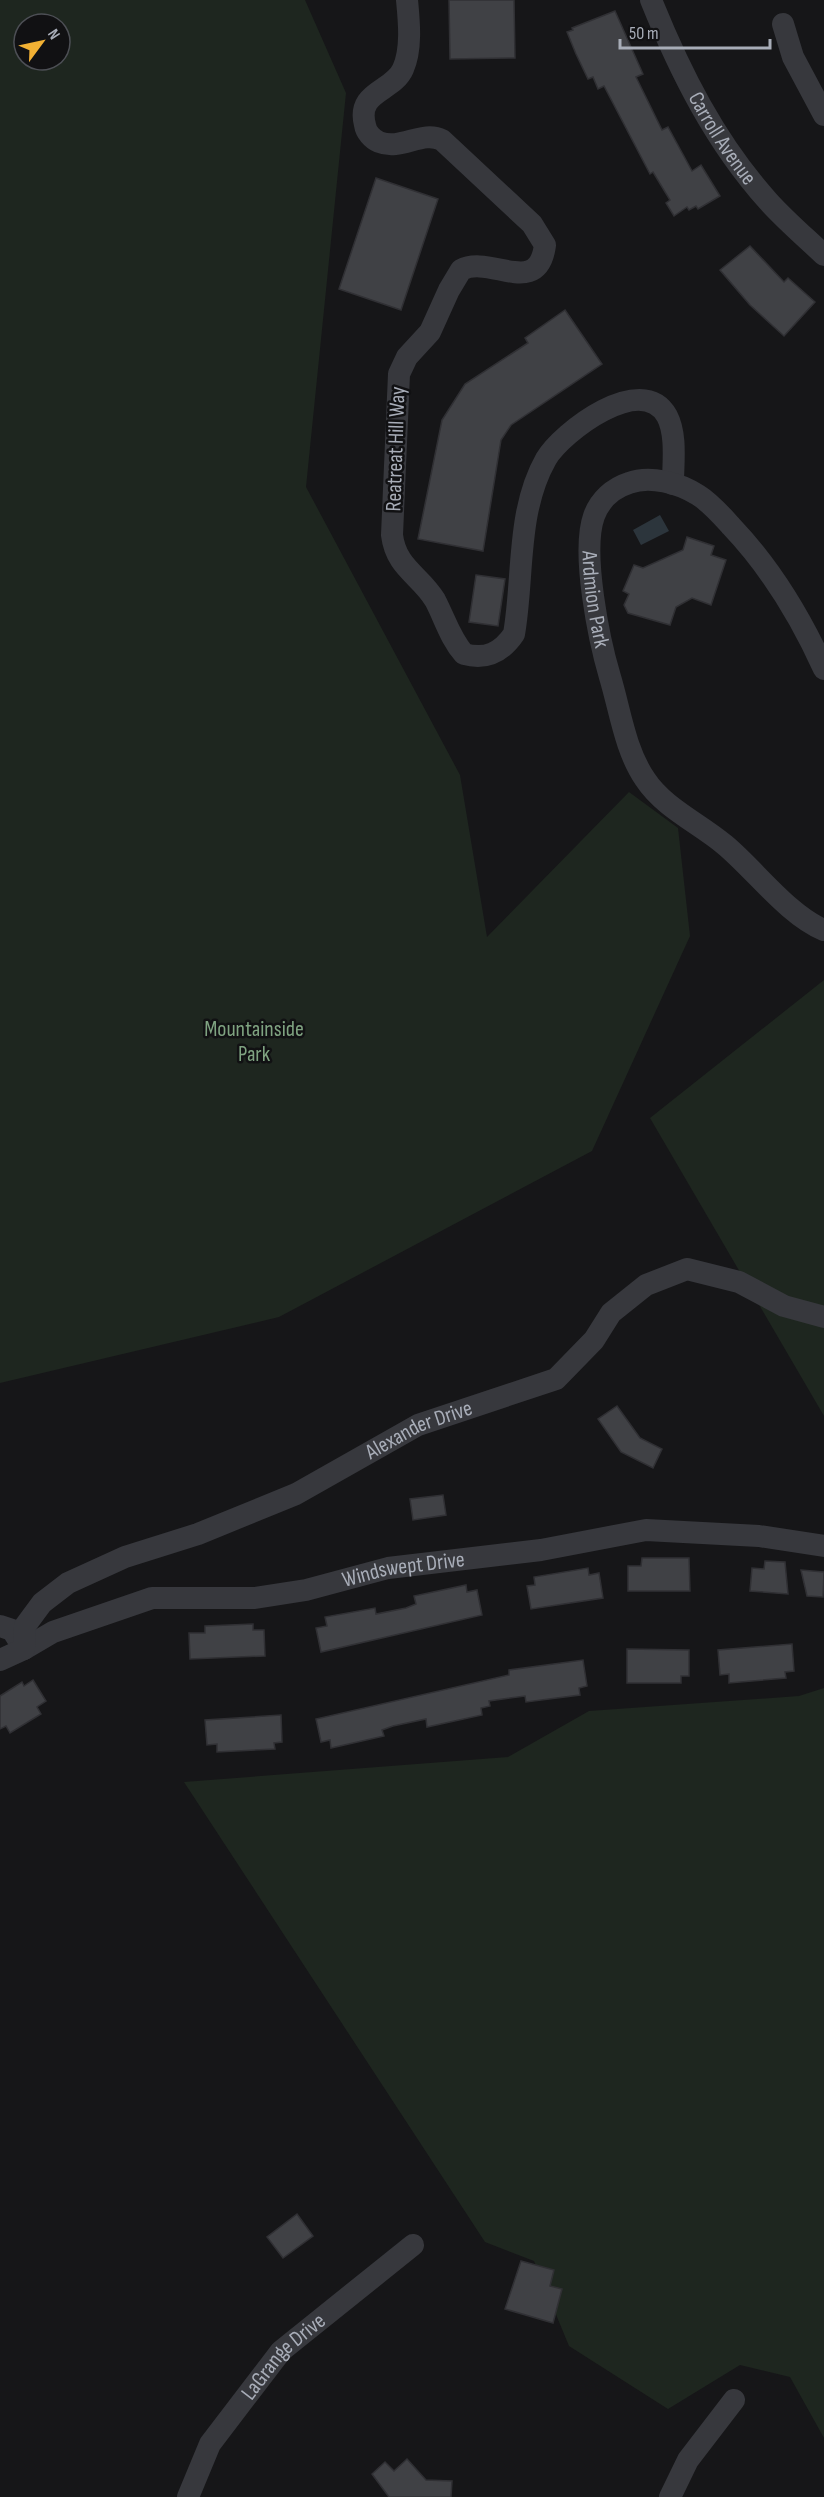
<svg xmlns="http://www.w3.org/2000/svg" width="824" height="2497" viewBox="0 0 824 2497" font-family="'Sofia Sans Condensed',sans-serif">
	<style>
		.green { fill: #1e261f; fill-rule: evenodd }
		.water { fill: #2c353c }
		.building { fill: #404145; stroke: #303034; stroke-width: 1.5 }
		.lines { fill: none; stroke-linecap: round; stroke-linejoin: round }
		.street { stroke: #37383d; stroke-width: 22 }
		.labels { text-anchor: middle; dominant-baseline: central; stroke-width: 5; stroke-linejoin: round; paint-order: stroke }
		.street-label { font-size: 22px; fill: #a8adb8; stroke: #111113 }
		.park-label { font-size: 22px; fill: #7fa381; stroke: #111113 }
	</style>
	<rect width="100%" height="100%" fill="#161618"/>
	<g class="green">
		<path d="M 0,0 L 305,0 L 346,93 L 306,487 L 460,775 L 487,937 L 629,792 L 678,828 L 690,936 L 592,1151 L 279,1317 L 0,1383 ZM 24,24 L 60,24 L 60,60 L 24,60 Z"/>
		<path d="M 824,980 L 824,1416 L 650,1118 Z"/>
		<path d="M 824,1688 L 824,2438 L 790,2377 L 740,2365 L 668,2409 L 569,2346 L 534,2261 L 485,2242 L 184,1782 L 508,1757 L 589,1711 L 799,1696 Z"/>
	</g>
	<path class="water" d="M 660,515 L 669,531 L 641,545 L 633,530 Z"/>
	<g class="building">
		<path d="M 449,0 L 514,0 L 515,58 L 450,59 Z"/>
		<path d="M 615,11 L 643,74 L 636,77 L 662,130 L 668,127 L 692,171 L 701,165 L 720,196 L 698,209 L 696,206 L 689,210 L 687,207 L 674,216 L 666,203 L 670,200 L 653,172 L 650,174 L 604,86 L 598,89 L 593,77 L 588,79 L 576,54 L 567,32 L 573,30 L 572,28 Z"/>
		<path d="M 376,178 L 438,199 L 401,310 L 339,289 Z"/>
		<path d="M 750,246 L 784,282 L 788,278 L 815,302 L 784,336 L 750,305 L 720,270 Z"/>
		<path d="M 565,310 L 602,364 L 511,425 L 501,440 L 483,551 L 418,539 L 442,420 L 465,384 L 528,343 L 525,338 Z"/>
		<path d="M 687,537 L 714,546 L 711,555 L 726,560 L 711,605 L 692,598 L 676,607 L 670,625 L 628,613 L 624,605 L 629,594 L 623,591 L 634,565 L 643,568 L 683,550 Z"/>
		<path d="M 476,575 L 505,579 L 498,626 L 469,622 Z"/>
		<path d="M 617,1406 L 640,1438 L 662,1449 L 653,1468 L 621,1452 L 598,1419 Z"/>
		<path d="M 443,1495 L 446,1515 L 413,1520 L 410,1499 Z"/>
		<path d="M 642,1558 L 689,1558 L 690,1591 L 628,1591 L 628,1566 L 641,1566 Z"/>
		<path d="M 765,1561 L 785,1562 L 788,1594 L 750,1591 L 752,1568 L 764,1569 Z"/>
		<path d="M 588,1568 L 589,1575 L 599,1573 L 603,1598 L 531,1609 L 527,1586 L 535,1585 L 534,1577 Z"/>
		<path d="M 801,1570 L 824,1572 L 823,1597 L 807,1596 Z"/>
		<path d="M 466,1585 L 467,1592 L 477,1590 L 482,1615 L 321,1652 L 316,1628 L 327,1626 L 325,1617 L 375,1608 L 376,1614 L 406,1608 L 416,1604 L 414,1596 Z"/>
		<path d="M 253,1624 L 253,1630 L 264,1630 L 265,1656 L 190,1659 L 189,1633 L 205,1633 L 205,1626 Z"/>
		<path d="M 792,1644 L 794,1671 L 785,1672 L 786,1678 L 729,1683 L 729,1674 L 720,1675 L 718,1650 Z"/>
		<path d="M 627,1649 L 689,1650 L 689,1676 L 681,1676 L 681,1683 L 627,1683 Z"/>
		<path d="M 583,1660 L 587,1686 L 579,1688 L 580,1695 L 526,1702 L 525,1696 L 489,1701 L 490,1706 L 481,1708 L 482,1715 L 427,1727 L 426,1719 L 393,1726 L 382,1730 L 384,1736 L 331,1748 L 330,1740 L 321,1742 L 316,1719 L 509,1675 L 509,1670 Z"/>
		<path d="M 33,1680 L 46,1701 L 37,1707 L 41,1714 L 10,1733 L 6,1726 L 0,1729 L 0,1696 L 22,1682 L 24,1686 Z"/>
		<path d="M 281,1715 L 282,1742 L 274,1743 L 275,1749 L 217,1752 L 217,1744 L 207,1745 L 205,1720 Z"/>
		<path d="M 297,2214 L 313,2236 L 283,2258 L 267,2237 Z"/>
		<path d="M 521,2261 L 554,2270 L 550,2286 L 562,2289 L 553,2323 L 505,2309 Z"/>
		<path d="M 407,2459 L 426,2480 L 452,2481 L 451,2497 L 389,2497 L 372,2474 L 385,2462 L 394,2471 Z"/>
	</g>
	<g class="lines">
		<g class="street">
			<path d="M 407,0 C 409,21 412,49 403,69 C 393,92 356,91 365,125 C 366,132 372,139 379,142 C 401,151 422,130 442,140 L 532,224 L 545,245 C 538,299 490,254 461,270 L 449,290 L 430,332 L 407,357 L 399,374 L 392,535 C 396,568 420,575 435,600 C 445,619 450,638 464,654 C 486,660 501,653 514,634 C 524,577 516,512 546,459 C 562,432 642,371 667,416 C 677,435 673,463 673,484"/>
			<path id="s1" d="M 651,0 C 680,72 715,142 768,201 C 785,220 805,237 824,255"/>
			<path d="M 783,24 L 793,57 L 824,115"/>
			<path id="s2" d="M 824,669 C 800,616 771,568 731,526 C 721,515 711,503 698,495 C 679,483 650,475 629,483 C 613,488 600,500 594,516 C 581,552 599,640 610,677 C 620,710 625,750 645,779 C 664,808 699,823 725,845 C 755,870 788,915 824,930"/>
			<path id="s3" d="M 0,1626 L 12,1630 L 24,1649 L 53,1632 L 152,1598 L 255,1598 L 306,1590 L 388,1568 L 541,1550 L 646,1530 L 759,1536 L 824,1546"/>
			<path id="s4" d="M 0,1660 L 24,1649 L 25,1626 L 42,1603 L 68,1583 L 125,1557 L 198,1534 L 296,1494 L 418,1425 L 556,1379 L 594,1340 L 611,1313 L 646,1285 L 687,1269 L 739,1282 L 784,1306 L 824,1317"/>
			<path id="s5" d="M 188,2497 L 210,2444 L 281,2351 L 413,2245"/>
			<path d="M 670,2497 L 688,2460 L 734,2400"/>
		</g>
	</g>
	<g class="labels">
		<g class="street-label">
			<text stroke="none"><textPath href="#s1" startOffset="156">Carroll Avenue</textPath></text>
			<text transform="translate(396 449) rotate(-88)">Reatreat Hill Way</text>
			<text stroke="none"><textPath href="#s2" startOffset="423">Ardmion Park</textPath></text>
			<text stroke="none"><textPath href="#s4" startOffset="495">Alexander Drive</textPath></text>
			<text stroke="none"><textPath href="#s3" startOffset="428">Windswept Drive</textPath></text>
			<text stroke="none"><textPath href="#s5" startOffset="172">LaGrange Drive</textPath></text>
		</g>
		<g class="park-label">
			<text x="254" y="1029">Mountainside<tspan x="254" dy="25">Park</tspan></text>
		</g>
	</g>
	<g transform="translate(42 42) rotate(57)"><circle r="28" fill="#111113" stroke="#4d4f55" stroke-width="1.5"/>
	<path d="M0-4.5L10 22L0 15L-10 22Z" fill="#f2b134"/>
	<text y="-9" font-size="16" font-weight="bold" text-anchor="middle" fill="#a8adb8">N</text>
	</g>
	<path d="M620 39v9h150v-9" fill="none" stroke="#a8adb8" stroke-width="3"/>
	<text x="629" y="39" font-size="18" fill="#a8adb8" stroke="#111113" stroke-width="4.5" paint-order="stroke">50 m</text>
</svg>
